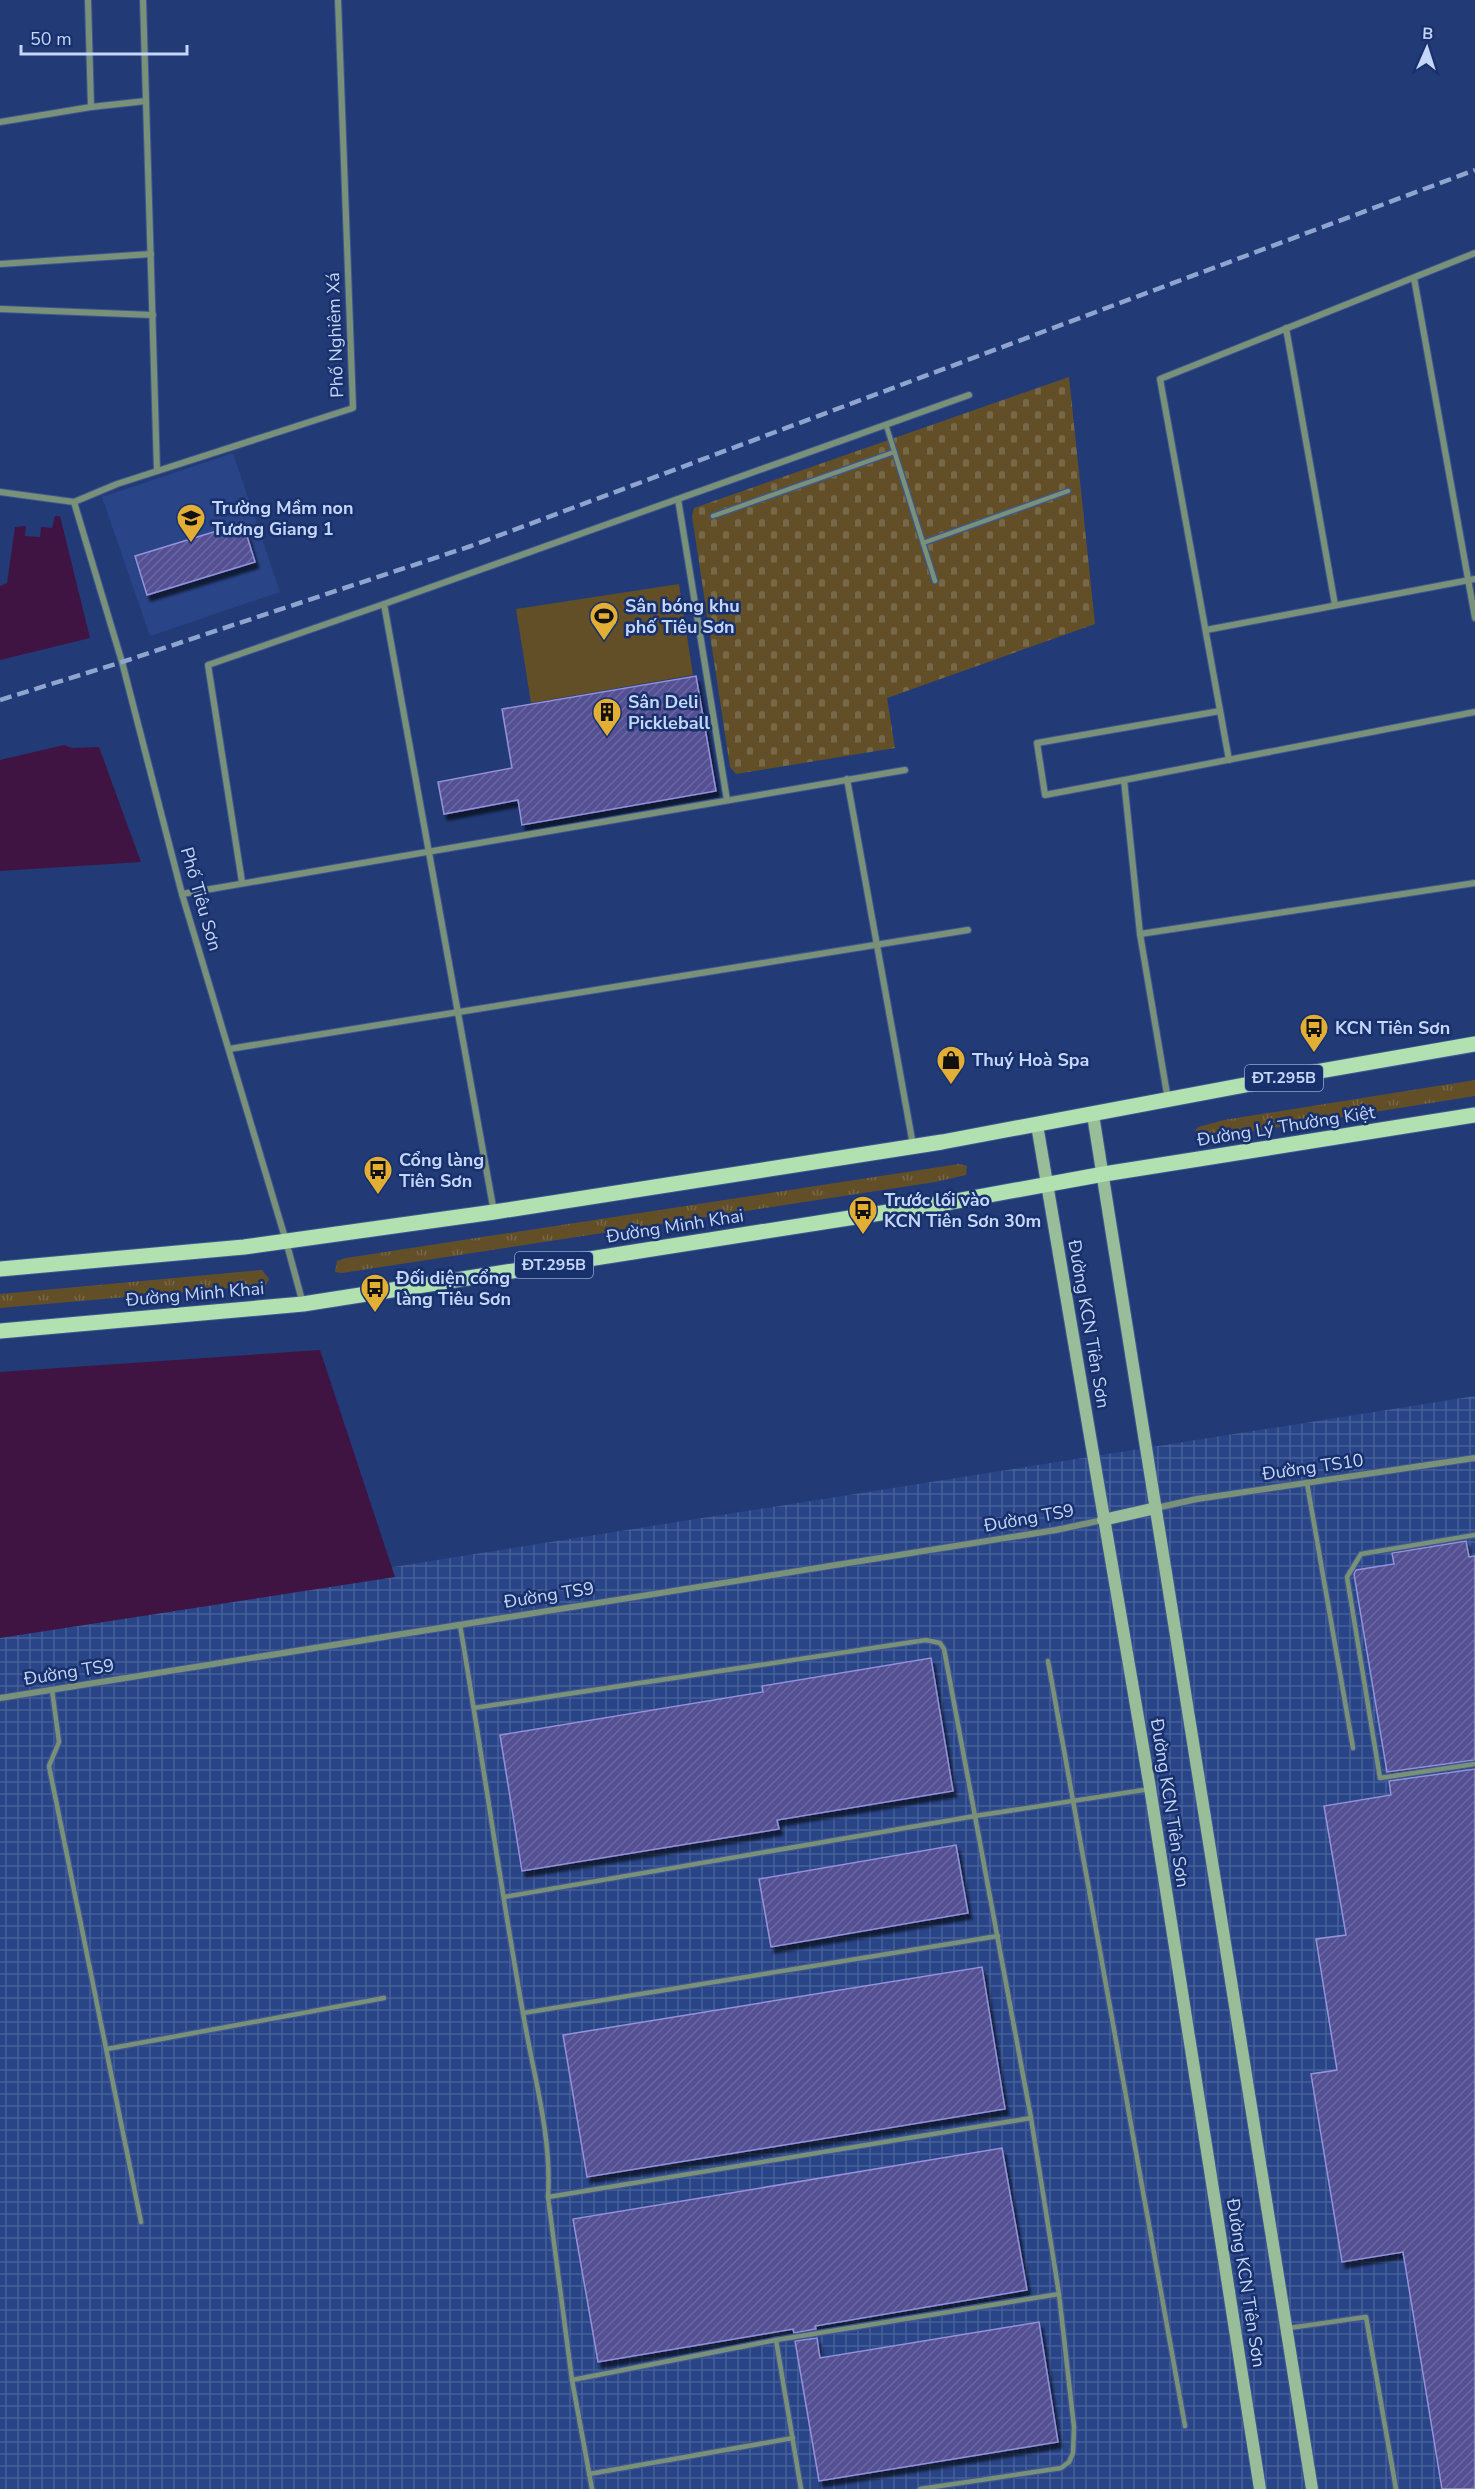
<svg xmlns="http://www.w3.org/2000/svg" width="1475" height="2489" viewBox="0 0 1475 2489" font-family="'Nunito Sans',sans-serif">
	<style>
		.built { fill: #294588 }
		.industrial { fill: url(#industrial-grid) }
		.grass { fill: url(#grass-tufts) }
		.cemetery { fill: url(#cemetery-stones) }
		.garden { fill: #624f28 }
		.water { fill: #3f1442 }
		.building { fill: url(#building-hatch); stroke: #9492db; stroke-width: 1.5; filter: url(#shadow) }
		.lines { fill: none; stroke-linecap: round; stroke-linejoin: round }
		.lane-casing { stroke: #3f578f; stroke-width: 7 }
		.street-casing { stroke: #3f578f; stroke-width: 8 }
		.secondary-casing { stroke: #3f578f; stroke-width: 14 }
		.primary-casing { stroke: #3f578f; stroke-width: 17 }
		.lane { stroke: #799079; stroke-width: 4.5 }
		.street { stroke: #799079; stroke-width: 6 }
		.secondary { stroke: #99bd99; stroke-width: 12 }
		.primary { stroke: #b1e0b1; stroke-width: 15 }
		.rail { stroke: #90a4d0; stroke-width: 4.5; stroke-dasharray: 12 6; stroke-linecap: butt }
		.labels { text-anchor: middle; dominant-baseline: central; stroke-width: 5; stroke-linejoin: round; paint-order: stroke }
		.shield { fill: #18306b; stroke: #90a4cf; stroke-width: 1.5 }
		.shield-label { font-size: 16px; font-weight: bold; fill: #c4d6fa }
		.street-label { font-size: 18px; fill: #c4d6fa; stroke: #18306b }
		.poi-label { font-size: 18px; font-weight: bold; fill: #c4d6fa; stroke: #18306b; text-anchor: start }
	</style>
	<defs>
		<pattern id="industrial-grid" width="8" height="8" patternUnits="userSpaceOnUse" patternTransform="scale(1.5)"><rect width="8" height="8" fill="#294588"/><path d="M0 4h8M4 0v8" fill="none" stroke="#465f9a"/></pattern>
		<pattern id="grass-tufts" width="24" height="20" patternUnits="userSpaceOnUse" patternTransform="scale(1.5)"><rect width="24" height="20" fill="#624f28"/><path d="M3 7l-1-3M5 7V3M7 7l1-3M15 17l-1-3M17 17v-4M19 17l1-3" fill="none" stroke="#776848"/></pattern>
		<pattern id="cemetery-stones" width="16" height="16" patternUnits="userSpaceOnUse" patternTransform="scale(1.5)"><rect width="16" height="16" fill="#624f28"/><path d="M2 7V4a2 2 0 0 1 4 0v3zM10 15v-3a2 2 0 0 1 4 0v3z" fill="#776848"/></pattern>
		<pattern id="building-hatch" width="6" height="6" patternUnits="userSpaceOnUse" patternTransform="scale(1.5)"><rect width="6" height="6" fill="#545093"/><path d="M-1 1l2-2M0 6l6-6M5 7l2-2" fill="none" stroke="#6b68a3"/></pattern>
		<filter id="shadow"><feDropShadow dx="3.5" dy="6" stdDeviation="1.5" flood-color="#0009"/></filter>
	</defs>
	<rect width="100%" height="100%" fill="#223b77"/>
	<path class="built" d="M 233,453 L 280,592 L 150,636 L 102,497 Z"/>
	<path class="industrial" d="M 1475,1396 L 1475,2489 L 0,2489 L 0,1629 Z"/>
	<g class="grass">
		<path d="M 1475,1080 L 1475,1096 L 1203,1139 L 1199,1140 L 1195,1131 L 1198,1127 L 1224,1120 Z"/>
		<path d="M 959,1164 L 967,1166 L 966,1175 L 935,1182 L 342,1273 L 335,1272 L 337,1261 L 346,1258 Z"/>
		<path d="M 262,1270 L 269,1279 L 266,1285 L 0,1308 L 0,1294 Z"/>
	</g>
	<path class="cemetery" d="M 1069,377 L 1095,624 L 887,698 L 895,748 L 736,774 L 730,767 L 692,516 L 694,508 Z"/>
	<path class="garden" d="M 679,584 L 693,675 L 531,703 L 516,609 Z"/>
	<g class="water">
		<path d="M 55,516 L 60,516 L 90,638 L 0,660 L 0,586 L 7,583 L 15,527 L 26,526 L 25,536 L 40,537 L 41,527 L 52,528 Z"/>
		<path d="M 64,745 L 72,748 L 99,747 L 141,862 L 0,871 L 0,760 Z"/>
		<path d="M 320,1350 L 395,1577 L 0,1638 L 0,1372 Z"/>
	</g>
	<g class="building">
		<path d="M 243,523 L 255,562 L 147,595 L 135,556 Z"/>
		<path d="M 696,676 L 716,791 L 522,825 L 518,800 L 444,814 L 438,782 L 512,768 L 502,709 Z"/>
		<path d="M 1466,1541 L 1469,1557 L 1475,1556 L 1475,1760 L 1387,1772 L 1354,1574 L 1356,1570 L 1394,1564 L 1392,1553 Z"/>
		<path d="M 931,1658 L 953,1791 L 777,1820 L 779,1829 L 522,1871 L 500,1735 L 763,1692 L 762,1686 Z"/>
		<path d="M 1475,1769 L 1475,2489 L 1442,2489 L 1403,2252 L 1342,2262 L 1311,2074 L 1337,2070 L 1316,1939 L 1346,1935 L 1324,1806 L 1391,1795 L 1389,1781 Z"/>
		<path d="M 956,1845 L 968,1913 L 771,1947 L 759,1879 Z"/>
		<path d="M 982,1967 L 1005,2109 L 587,2177 L 563,2035 Z"/>
		<path d="M 1002,2148 L 1027,2290 L 815,2326 L 816,2329 L 794,2333 L 793,2329 L 598,2362 L 573,2219 Z"/>
		<path d="M 1039,2322 L 1058,2442 L 819,2481 L 795,2341 L 817,2338 L 820,2358 Z"/>
	</g>
	<g class="lines">
		<g class="lane-casing">
			<g id="lane">
				<path d="M 886,425 L 935,581"/>
				<path d="M 713,516 L 894,452"/>
				<path d="M 923,543 L 1068,491"/>
				<path d="M 1307,1483 L 1353,1748"/>
				<path d="M 1475,1535 L 1361,1554 L 1347,1577 L 1380,1778 L 1475,1764"/>
				<path d="M 460,1625 C 482,1754 500,1884 523,2013 C 533,2074 552,2135 548,2197 L 572,2380 L 592,2489"/>
				<path d="M 1048,1661 L 1185,2426"/>
				<path d="M 52,1690 L 59,1742 L 49,1766 L 141,2222"/>
				<path d="M 474,1708 L 926,1640 L 940,1643 L 944,1649 L 1031,2118 L 1059,2294 L 1074,2427 L 1073,2453 L 1069,2462 L 1061,2468 L 920,2489"/>
				<path d="M 504,1897 L 975,1816 L 1150,1789"/>
				<path d="M 523,2013 L 998,1936"/>
				<path d="M 107,2049 L 384,1998"/>
				<path d="M 548,2197 L 1031,2118"/>
				<path d="M 1289,2328 L 1366,2317 L 1396,2489"/>
				<path d="M 776,2340 L 801,2489"/>
				<path d="M 572,2380 L 776,2340 L 1059,2294"/>
				<path d="M 589,2474 L 793,2438"/>
			</g>
		</g>
		<g class="street-casing">
			<g id="street">
				<path d="M 88,0 L 91,107"/>
				<path d="M 143,0 L 157,471"/>
				<path d="M 0,122 L 91,107 L 146,101"/>
				<path d="M 0,264 L 151,254"/>
				<path d="M 1414,278 L 1475,618"/>
				<path d="M 0,309 L 153,315"/>
				<path d="M 1286,328 L 1335,605"/>
				<path d="M 0,492 L 74,502 L 117,484 L 353,408 L 338,0"/>
				<path d="M 678,499 L 727,800"/>
				<path d="M 74,502 L 122,662 L 182,894 L 286,1241 L 303,1304"/>
				<path d="M 384,604 L 494,1212"/>
				<path d="M 1206,630 L 1475,579"/>
				<path d="M 1229,760 L 1160,379 L 1475,253"/>
				<path d="M 847,779 L 913,1145"/>
				<path d="M 1124,780 L 1045,795 L 1037,743 L 1220,711"/>
				<path d="M 242,882 L 208,665 L 384,604 L 969,395"/>
				<path d="M 182,894 L 905,770"/>
				<path d="M 1140,934 L 1475,883"/>
				<path d="M 229,1049 L 968,930"/>
				<path d="M 1168,1100 L 1140,934 L 1124,780 L 1475,712"/>
				<path d="M 1156,1508 L 1197,1499 L 1475,1458"/>
				<path d="M 0,1698 L 1056,1530 L 1103,1520"/>
			</g>
		</g>
		<g class="secondary-casing">
			<g id="secondary">
				<path d="M 1093,1115 L 1312,2489"/>
				<path d="M 1037,1125 L 1150,1788 L 1260,2489"/>
				<path d="M 1103,1520 L 1156,1508"/>
			</g>
		</g>
		<g class="primary-casing">
			<g id="primary">
				<path d="M 0,1269 L 244,1247 L 494,1212 L 942,1142 L 1309,1073 L 1475,1044"/>
				<path d="M 0,1331 L 303,1304 L 951,1202 L 1104,1174 L 1475,1115"/>
			</g>
		</g>
		<use href="#lane" class="lane"/>
		<use href="#street" class="street"/>
		<use href="#secondary" class="secondary"/>
		<use href="#primary" class="primary"/>
		<path class="rail" d="M 0,700 L 122,662 L 471,546 L 1475,170"/>
	</g>
	<defs>
		<g id="school-pin" transform="scale(1.5)"><path d="M0 17L-7.5 6A9.5 9.5 0 1 1 7.5 6Z" fill="#e2af34" stroke="#18306b"/><path d="M0-5L7-2L0 1L-7-2ZM-4 1L0 2.5L4 1V4Q0 6-4 4Z" fill="#111"/></g>
		<g id="stadium-pin" transform="scale(1.5)"><path d="M0 17L-7.5 6A9.5 9.5 0 1 1 7.5 6Z" fill="#e2af34" stroke="#18306b"/><path d="M0-5a6.5 5 0 1 0 0 10a6.5 5 0 1 0 0-10ZM-3.5-1.8h7v3.6h-7Z" fill="#111"/></g>
		<g id="building-pin" transform="scale(1.5)"><path d="M0 17L-7.5 6A9.5 9.5 0 1 1 7.5 6Z" fill="#e2af34" stroke="#18306b"/><path d="M-4-6H4V6H1V3H-1V6H-4ZM-2.5-4.3h1.7v1.8h-1.7ZM.8-4.3h1.7v1.8H.8ZM-2.5-1h1.7V.8h-1.7ZM.8-1h1.7V.8H.8Z" fill="#111"/></g>
		<g id="bus-pin" transform="scale(1.5)"><path d="M0 17L-7.5 6A9.5 9.5 0 1 1 7.5 6Z" fill="#e2af34" stroke="#18306b"/><path d="M-5-6H5V4H4V6H2V4H-2V6H-4V4H-5ZM-3.5-4V0h7V-4ZM-3.5 1.2v1.5H-2V1.2ZM2 1.2v1.5H3.5V1.2Z" fill="#111"/></g>
		<g id="shop-pin" transform="scale(1.5)"><path d="M0 17L-7.5 6A9.5 9.5 0 1 1 7.5 6Z" fill="#e2af34" stroke="#18306b"/><path d="M-5-2.5h2.3a2.7 3.5 0 0 1 5.4 0H5L5.5 6h-11ZM-1.5-2.5h3a1.5 2.3 0 0 0-3 0Z" fill="#111"/></g>
	</defs>
	<g fill-rule="evenodd">
		<use href="#school-pin" x="191" y="518"/>
		<use href="#stadium-pin" x="604" y="616"/>
		<use href="#building-pin" x="607" y="712"/>
		<use href="#bus-pin" x="1314" y="1028"/>
		<use href="#shop-pin" x="951" y="1060"/>
		<use href="#bus-pin" x="378" y="1170"/>
		<use href="#bus-pin" x="863" y="1210"/>
		<use href="#bus-pin" x="375" y="1288"/>
	</g>
	<g class="labels">
		<g class="shield">
			<rect x="1245" y="1065" width="78" height="26" rx="4.5"/>
			<rect x="515" y="1252" width="78" height="26" rx="4.5"/>
		</g>
		<g class="shield-label">
			<text x="1284" y="1078">ĐT.295B</text>
			<text x="554" y="1265">ĐT.295B</text>
		</g>
		<g class="street-label">
			<text transform="translate(335 335) rotate(-92)">Phố Nghiêm Xá</text>
			<text transform="translate(201 899) rotate(74)">Phố Tiêu Sơn</text>
			<text transform="translate(1286 1126) rotate(-9)">Đường Lý Thường Kiệt</text>
			<text transform="translate(675 1226) rotate(-9)">Đường Minh Khai</text>
			<text transform="translate(195 1294) rotate(-5)">Đường Minh Khai</text>
			<text transform="translate(1089 1324) rotate(80)">Đường KCN Tiên Sơn</text>
			<text transform="translate(1313 1467) rotate(-8)">Đường TS10</text>
			<text transform="translate(1029 1518) rotate(-10)">Đường TS9</text>
			<text transform="translate(549 1595) rotate(-9)">Đường TS9</text>
			<text transform="translate(69 1672) rotate(-9)">Đường TS9</text>
			<text transform="translate(1170 1803) rotate(81)">Đường KCN Tiên Sơn</text>
			<text transform="translate(1246 2283) rotate(81)">Đường KCN Tiên Sơn</text>
		</g>
		<g class="poi-label">
			<text x="212" y="508">Trường Mầm non<tspan x="212" dy="21">Tương Giang 1</tspan></text>
			<text x="625" y="606">Sân bóng khu<tspan x="625" dy="21">phố Tiêu Sơn</tspan></text>
			<text x="628" y="702">Sân Deli<tspan x="628" dy="21">Pickleball</tspan></text>
			<text x="1335" y="1028">KCN Tiên Sơn</text>
			<text x="972" y="1060">Thuý Hoà Spa</text>
			<text x="399" y="1160">Cổng làng<tspan x="399" dy="21">Tiên Sơn</tspan></text>
			<text x="884" y="1200">Trước lối vào<tspan x="884" dy="21">KCN Tiên Sơn 30m</tspan></text>
			<text x="396" y="1278">Đối diện cổng<tspan x="396" dy="21">làng Tiêu Sơn</tspan></text>
		</g>
	</g>
	<g transform="translate(1427 48) rotate(3)" stroke="#18306b" stroke-width="4.5" paint-order="stroke">
	<path d="M0-4.5L10 22L0 15L-10 22Z" fill="#c4d6fa"/>
	<text y="-9" font-size="16" font-weight="bold" text-anchor="middle" fill="#c4d6fa">B</text>
	</g>
	<path d="M21 45v9h166v-9" fill="none" stroke="#c4d6fa" stroke-width="3"/>
	<text x="30" y="45" font-size="18" fill="#c4d6fa" stroke="#18306b" stroke-width="4.5" paint-order="stroke">50 m</text>
</svg>
